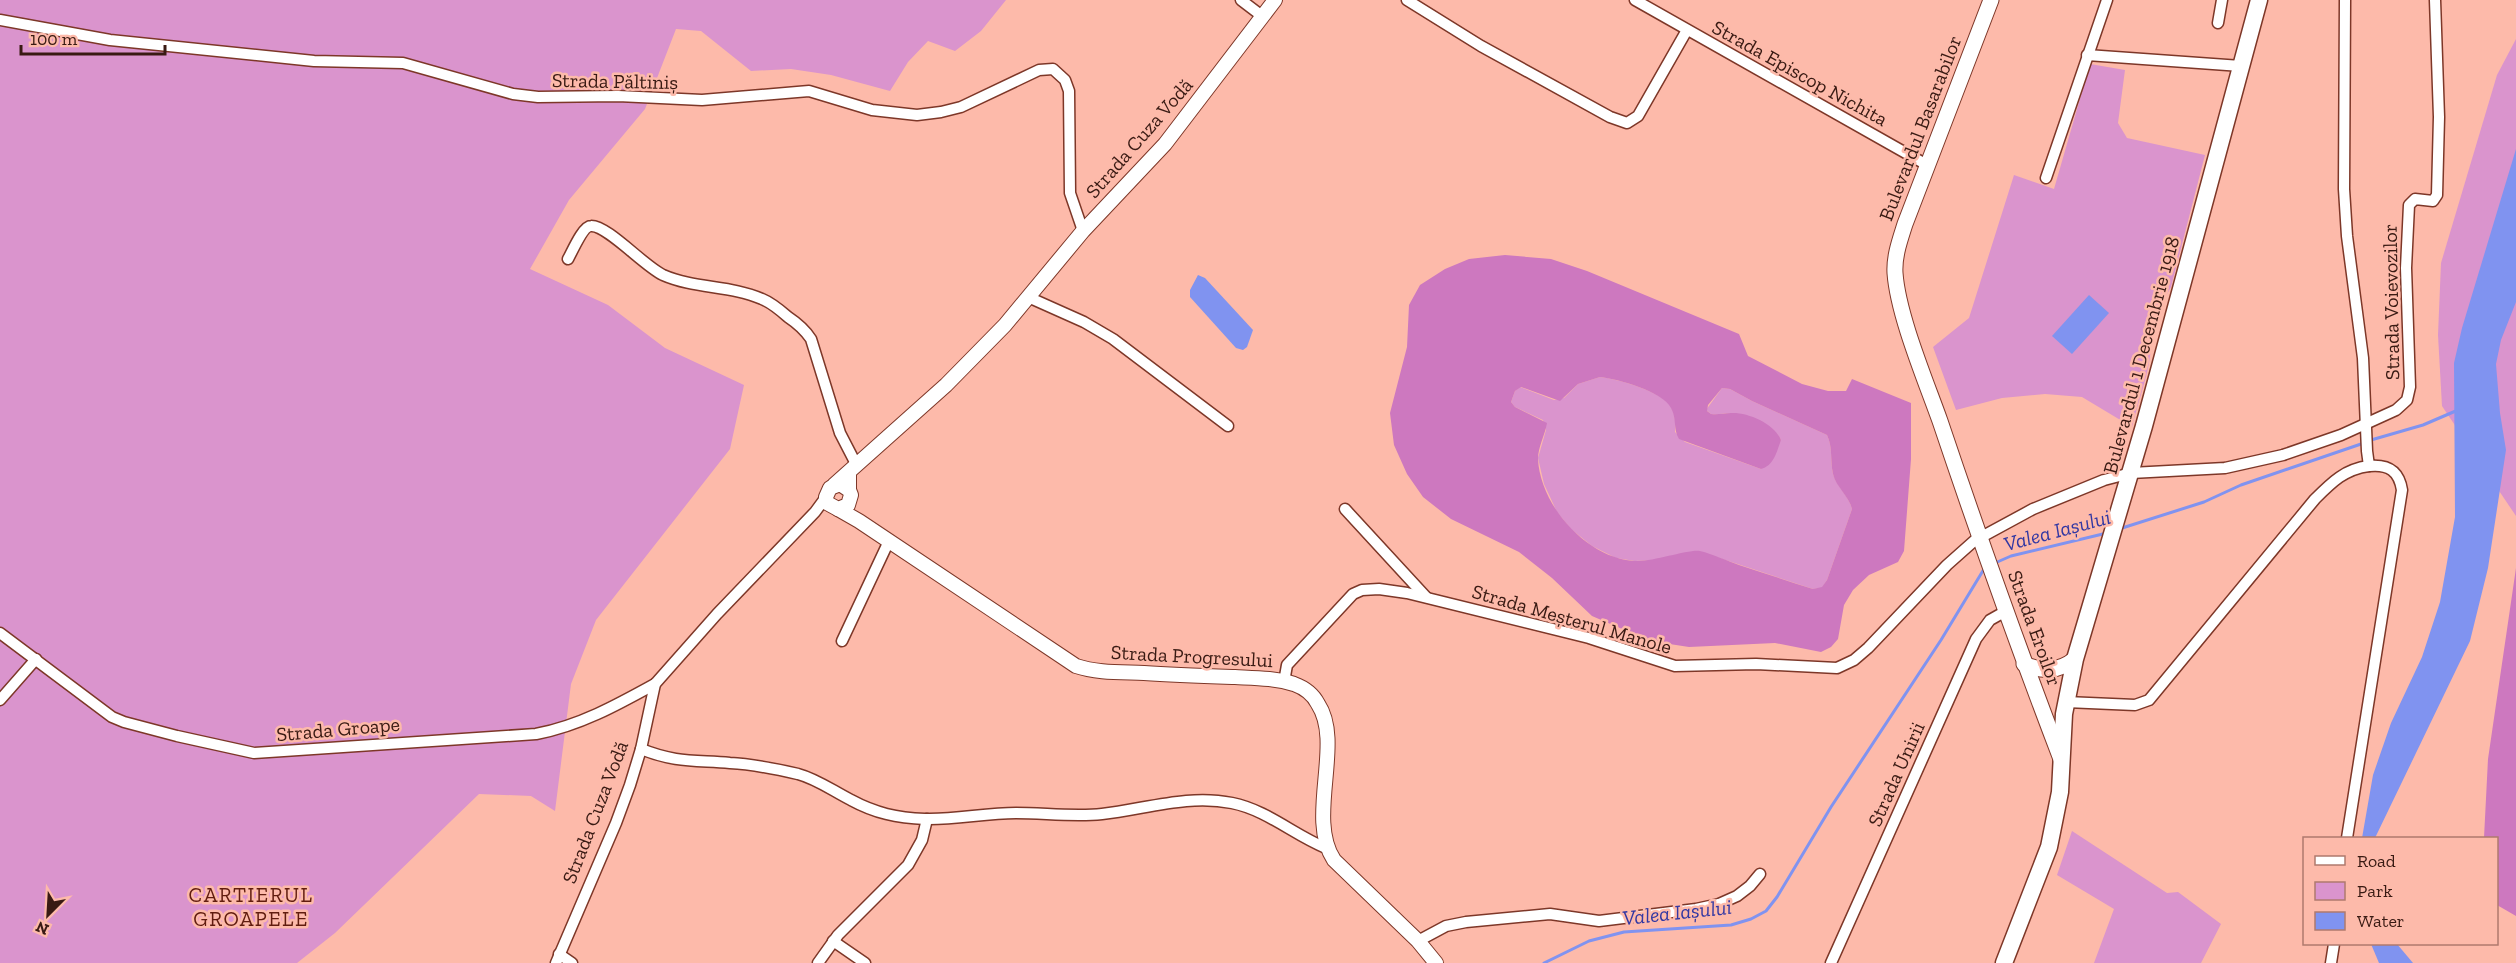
<svg xmlns="http://www.w3.org/2000/svg" width="2516" height="963" viewBox="0 0 2516 963" font-family="'Zilla Slab',serif">
	<style>
		.green { fill: #da94cd }
		.forest { fill: #cd78bf; fill-rule: evenodd }
		.water { fill: #8093f0 }
		.lines { fill: none; stroke-linecap: round; stroke-linejoin: round }
		.stream { stroke: #8093f0; stroke-width: 3 }
		.minor-casing { stroke: #7d3728; stroke-width: 13 }
		.tertiary-casing { stroke: #7d3728; stroke-width: 16 }
		.secondary-casing { stroke: #7d3728; stroke-width: 17 }
		.primary-casing { stroke: #7d3728; stroke-width: 19 }
		.minor { stroke: #fff; stroke-width: 10 }
		.tertiary { stroke: #fff; stroke-width: 14 }
		.secondary { stroke: #fff; stroke-width: 15 }
		.primary { stroke: #fff; stroke-width: 16 }
		.labels { text-anchor: middle; dominant-baseline: central; stroke-width: 5; stroke-linejoin: round; paint-order: stroke }
		.street-label { font-size: 20px; fill: #391a13; stroke: #fdbaaa }
		.water-label { font-size: 21px; font-style: italic; fill: #3238a3; stroke: #fdbaaa }
		.neighbourhood-label { font-size: 21px; letter-spacing: 1.5px; fill: #611c0f; stroke: #fdbaaa }
	</style>
	<rect width="100%" height="100%" fill="#fdbaaa"/>
	<g class="green">
		<path d="M 0,0 L 1006,0 L 981,31 L 955,51 L 928,41 L 908,62 L 890,91 L 831,75 L 791,69 L 751,71 L 701,31 L 676,29 L 645,109 L 569,200 L 530,269 L 608,305 L 665,348 L 744,385 L 730,449 L 596,620 L 571,684 L 555,811 L 531,796 L 479,794 L 335,933 L 297,963 L 0,963 Z"/>
		<path d="M 2516,39 L 2516,516 L 2442,406 L 2438,335 L 2441,263 L 2497,75 Z"/>
		<path d="M 2090,64 L 2125,70 L 2118,123 L 2127,138 L 2205,155 L 2171,287 C 2156,311 2153,336 2149,363 C 2145,384 2137,406 2132,427 L 2082,397 L 2045,394 L 2002,398 L 1956,410 L 1933,347 L 1969,318 L 2014,175 L 2054,189 Z"/>
		<path d="M 1600,377 C 1617,379 1652,389 1666,401 C 1675,408 1676,422 1675,432 L 1685,442 L 1761,469 L 1781,440 C 1776,427 1745,414 1731,413 C 1724,413 1718,415 1711,414 L 1706,410 L 1722,388 L 1730,389 L 1752,401 L 1827,435 C 1833,448 1830,460 1833,474 C 1837,487 1849,496 1852,509 L 1827,580 L 1822,588 L 1813,589 L 1698,551 L 1657,560 L 1635,561 L 1616,558 L 1592,546 L 1571,529 L 1557,512 L 1544,484 L 1538,458 L 1546,430 L 1543,420 L 1515,407 L 1511,402 L 1515,391 L 1520,387 L 1554,400 L 1564,398 L 1578,384 Z"/>
		<path d="M 2072,831 L 2167,893 L 2178,892 L 2221,924 L 2201,963 L 2094,963 L 2114,909 L 2057,875 Z"/>
	</g>
	<g class="forest">
		<path d="M 1505,255 L 1551,259 L 1587,271 L 1739,334 L 1748,356 L 1802,384 L 1828,391 L 1846,391 L 1852,379 L 1911,403 L 1911,459 L 1904,551 L 1898,562 L 1869,575 L 1853,590 L 1844,605 L 1838,639 L 1831,647 L 1821,652 L 1775,643 L 1689,647 L 1650,641 L 1592,616 L 1552,578 L 1519,552 L 1451,519 L 1423,497 L 1407,474 L 1394,445 L 1390,413 L 1407,347 L 1409,305 L 1420,285 L 1445,269 L 1469,259 ZM 1600,377 C 1618,379 1662,391 1671,408 C 1677,419 1673,429 1679,439 L 1761,469 C 1774,466 1777,451 1781,440 C 1775,424 1748,412 1731,413 C 1724,413 1718,415 1711,414 L 1707,411 L 1708,405 L 1722,388 L 1730,389 L 1752,401 L 1827,435 C 1833,448 1830,460 1833,474 C 1836,487 1849,496 1852,509 L 1827,580 L 1822,587 L 1813,589 C 1788,581 1764,573 1739,565 C 1727,561 1713,554 1700,551 C 1690,549 1655,561 1638,561 C 1589,561 1540,506 1538,459 C 1538,447 1545,435 1547,423 L 1515,407 L 1511,402 L 1515,391 L 1521,387 L 1560,401 L 1578,384 Z"/>
		<path d="M 2516,568 L 2516,916 L 2497,905 L 2496,838 L 2484,838 L 2488,759 Z"/>
	</g>
	<g class="water">
		<path d="M 2516,149 L 2516,302 L 2501,340 L 2496,364 L 2500,413 L 2506,450 L 2488,568 L 2470,641 L 2375,838 L 2362,838 L 2373,775 L 2391,723 L 2422,657 L 2440,602 L 2455,517 L 2454,363 L 2462,328 Z"/>
		<path d="M 1198,275 L 1205,278 L 1253,330 L 1247,347 L 1243,350 L 1236,348 L 1190,297 L 1190,290 Z"/>
		<path d="M 2089,295 L 2109,313 L 2072,354 L 2052,336 Z"/>
		<path d="M 2371,944 L 2397,944 L 2413,963 L 2379,963 Z"/>
	</g>
	<g class="lines">
		<g class="stream">
			<path d="M 2371,440 L 2423,425 L 2458,410"/>
			<path d="M 2119,529 L 2204,502 L 2241,485 L 2364,443"/>
			<path d="M 1995,563 L 2011,556 L 2107,533"/>
			<path d="M 1544,963 L 1589,941 L 1624,932 L 1731,925 L 1751,919 L 1766,911 L 1777,897 L 1831,807 L 1941,640 L 1984,569"/>
		</g>
		<g class="minor-casing">
			<g id="minor">
				<path d="M 1241,0 L 1262,16"/>
				<path d="M 1407,0 L 1481,46 L 1610,117 L 1627,123 L 1638,116 L 1687,30"/>
				<path d="M 1635,0 L 1927,165"/>
				<path d="M 2345,0 L 2344,189 L 2347,236 L 2363,358 L 2367,451 L 2369,466 C 2389,464 2399,471 2402,490 L 2347,838"/>
				<path d="M 0,20 L 110,40 L 314,61 L 403,63 L 513,94 L 538,97 L 618,96 L 702,100 L 809,91 L 872,110 L 917,115 L 941,112 L 961,107 L 1039,70 L 1053,69 L 1065,80 L 1069,91 L 1070,193 L 1083,231"/>
				<path d="M 2218,23 L 2222,0"/>
				<path d="M 2087,55 L 2241,66"/>
				<path d="M 2046,178 L 2107,0"/>
				<path d="M 568,259 C 572,252 583,226 591,226 C 607,225 644,266 663,275 C 695,289 730,285 762,299 C 772,303 780,310 788,317 C 797,323 805,330 811,339 L 840,433 L 856,464"/>
				<path d="M 1028,297 L 1084,322 L 1113,339 L 1228,426"/>
				<path d="M 1345,509 L 1426,597"/>
				<path d="M 0,633 L 112,717 L 124,722 L 177,736 L 254,753 L 536,734 C 579,726 617,705 655,684"/>
				<path d="M 842,641 L 888,543"/>
				<path d="M 1284,682 L 1287,665 L 1353,594 L 1362,590 L 1379,589 L 1407,593 L 1589,638 L 1675,666 L 1756,664 L 1837,668 L 1854,660 L 1868,648 L 1947,565 L 1974,541 L 2033,509 L 2104,480 L 2131,473 L 2225,468 L 2283,455 L 2341,435 L 2396,410 L 2407,400 L 2410,387 L 2406,268 L 2409,205 L 2415,199 L 2433,201 L 2437,195 L 2439,117 L 2435,0"/>
				<path d="M 0,700 L 36,659"/>
				<path d="M 2066,702 L 2135,705 L 2149,700 L 2315,499 C 2332,482 2345,469 2369,466"/>
				<path d="M 641,749 C 676,763 695,760 730,763 C 753,764 776,769 798,774 C 817,779 833,791 851,800 C 875,813 897,818 925,819 C 955,820 985,813 1016,813 C 1044,813 1074,817 1102,814 C 1146,809 1188,794 1232,803 C 1267,810 1294,835 1326,848"/>
				<path d="M 833,941 L 865,963"/>
				<path d="M 1418,941 L 1446,926 L 1466,922 L 1550,914 L 1599,921 L 1696,909 L 1719,904 L 1737,896 L 1750,886 L 1760,874"/>
				<path d="M 559,954 L 572,963"/>
				<path d="M 556,963 L 616,823 L 630,785 L 641,749 L 655,684 L 717,614 L 815,512 L 826,497"/>
				<path d="M 818,963 L 838,935 L 908,865 L 922,840 L 927,819"/>
				<path d="M 1831,963 L 1976,639 L 1990,620 L 2006,611"/>
				<path d="M 2331,963 L 2334,944"/>
			</g>
		</g>
		<g class="tertiary-casing">
			<g id="tertiary">
				<path d="M 834,485 L 946,385 L 1005,325 L 1083,231 L 1165,144 L 1275,0"/>
				<path d="M 849,490 L 840,484 L 830,488 L 826,497 L 827,503 L 838,509 L 848,505 L 851,495 L 849,490 L 849,473"/>
				<path d="M 838,509 L 859,521 L 1076,666 C 1097,673 1121,672 1144,673 C 1174,675 1205,676 1235,677 C 1255,678 1275,678 1294,684 C 1305,688 1313,694 1318,704 C 1344,743 1306,818 1334,860 L 1418,941 L 1436,963"/>
			</g>
		</g>
		<g class="secondary-casing">
			<g id="secondary">
				<path d="M 1991,0 L 1905,224 C 1900,240 1894,256 1895,273 C 1898,315 1925,379 1940,421 C 1978,534 2018,647 2061,759"/>
				<path d="M 2024,664 C 2043,672 2058,672 2075,659"/>
			</g>
		</g>
		<g class="primary-casing">
			<path id="primary" d="M 2004,963 L 2049,847 L 2060,792 L 2064,714 L 2075,659 L 2144,426 L 2259,0"/>
		</g>
		<use href="#minor" class="minor"/>
		<use href="#tertiary" class="tertiary"/>
		<use href="#secondary" class="secondary"/>
		<use href="#primary" class="primary"/>
	</g>
	<g class="labels">
		<g class="street-label">
			<text transform="translate(1800 73) rotate(29)">Strada Episcop Nichita</text>
			<text transform="translate(615 81) rotate(1)">Strada Păltiniș</text>
			<text transform="translate(1920 128) rotate(-69)">Bulevardul Basarabilor</text>
			<text transform="translate(1139 138) rotate(-49)">Strada Cuza Vodă</text>
			<text transform="translate(2391 302) rotate(-91)">Strada Voievozilor</text>
			<text transform="translate(2141 355) rotate(-75)">Bulevardul 1 Decembrie 1918</text>
			<text transform="translate(1572 619) rotate(16)">Strada Meșterul Manole</text>
			<text transform="translate(2035 628) rotate(70)">Strada Eroilor</text>
			<text transform="translate(1192 656) rotate(3)">Strada Progresului</text>
			<text transform="translate(338 729) rotate(-5)">Strada Groape</text>
			<text transform="translate(1896 774) rotate(-66)">Strada Unirii</text>
			<text transform="translate(595 812) rotate(-69)">Strada Cuza Vodă</text>
		</g>
		<g class="water-label">
			<text transform="translate(2057 530) rotate(-15)">Valea Iașului</text>
			<text transform="translate(1677 912) rotate(-6)">Valea Iașului</text>
		</g>
		<g class="neighbourhood-label">
			<text x="251" y="894">CARTIERUL<tspan x="251" dy="24">GROAPELE</tspan></text>
		</g>
	</g>
	<rect x="2303" y="837" width="195" height="108" fill="#fdbaaa" stroke="#af7a6e" stroke-width="1.5"/>
	<rect x="2315" y="856" width="30" height="9" fill="#ffffff" stroke="#af7a6e" stroke-width="1.5"/>
	<text x="2357" y="867" font-size="18" fill="#391a13">Road</text>
	<rect x="2315" y="882" width="30" height="18" fill="#da94cd" stroke="#af7a6e" stroke-width="1.5"/>
	<text x="2357" y="897" font-size="18" fill="#391a13">Park</text>
	<rect x="2315" y="912" width="30" height="18" fill="#8093f0" stroke="#af7a6e" stroke-width="1.5"/>
	<text x="2357" y="927" font-size="18" fill="#391a13">Water</text>
	<g transform="translate(48 915) rotate(204)" stroke="#fdbaaa" stroke-width="4.5" paint-order="stroke">
	<path d="M0-4.5L10 22L0 15L-10 22Z" fill="#391a13"/>
	<text y="-9" font-size="16" font-weight="bold" text-anchor="middle" fill="#391a13">N</text>
	</g>
	<path d="M21 45v9h144v-9" fill="none" stroke="#391a13" stroke-width="3"/>
	<text x="30" y="45" font-size="18" fill="#391a13" stroke="#fdbaaa" stroke-width="4.5" paint-order="stroke">100 m</text>
</svg>
